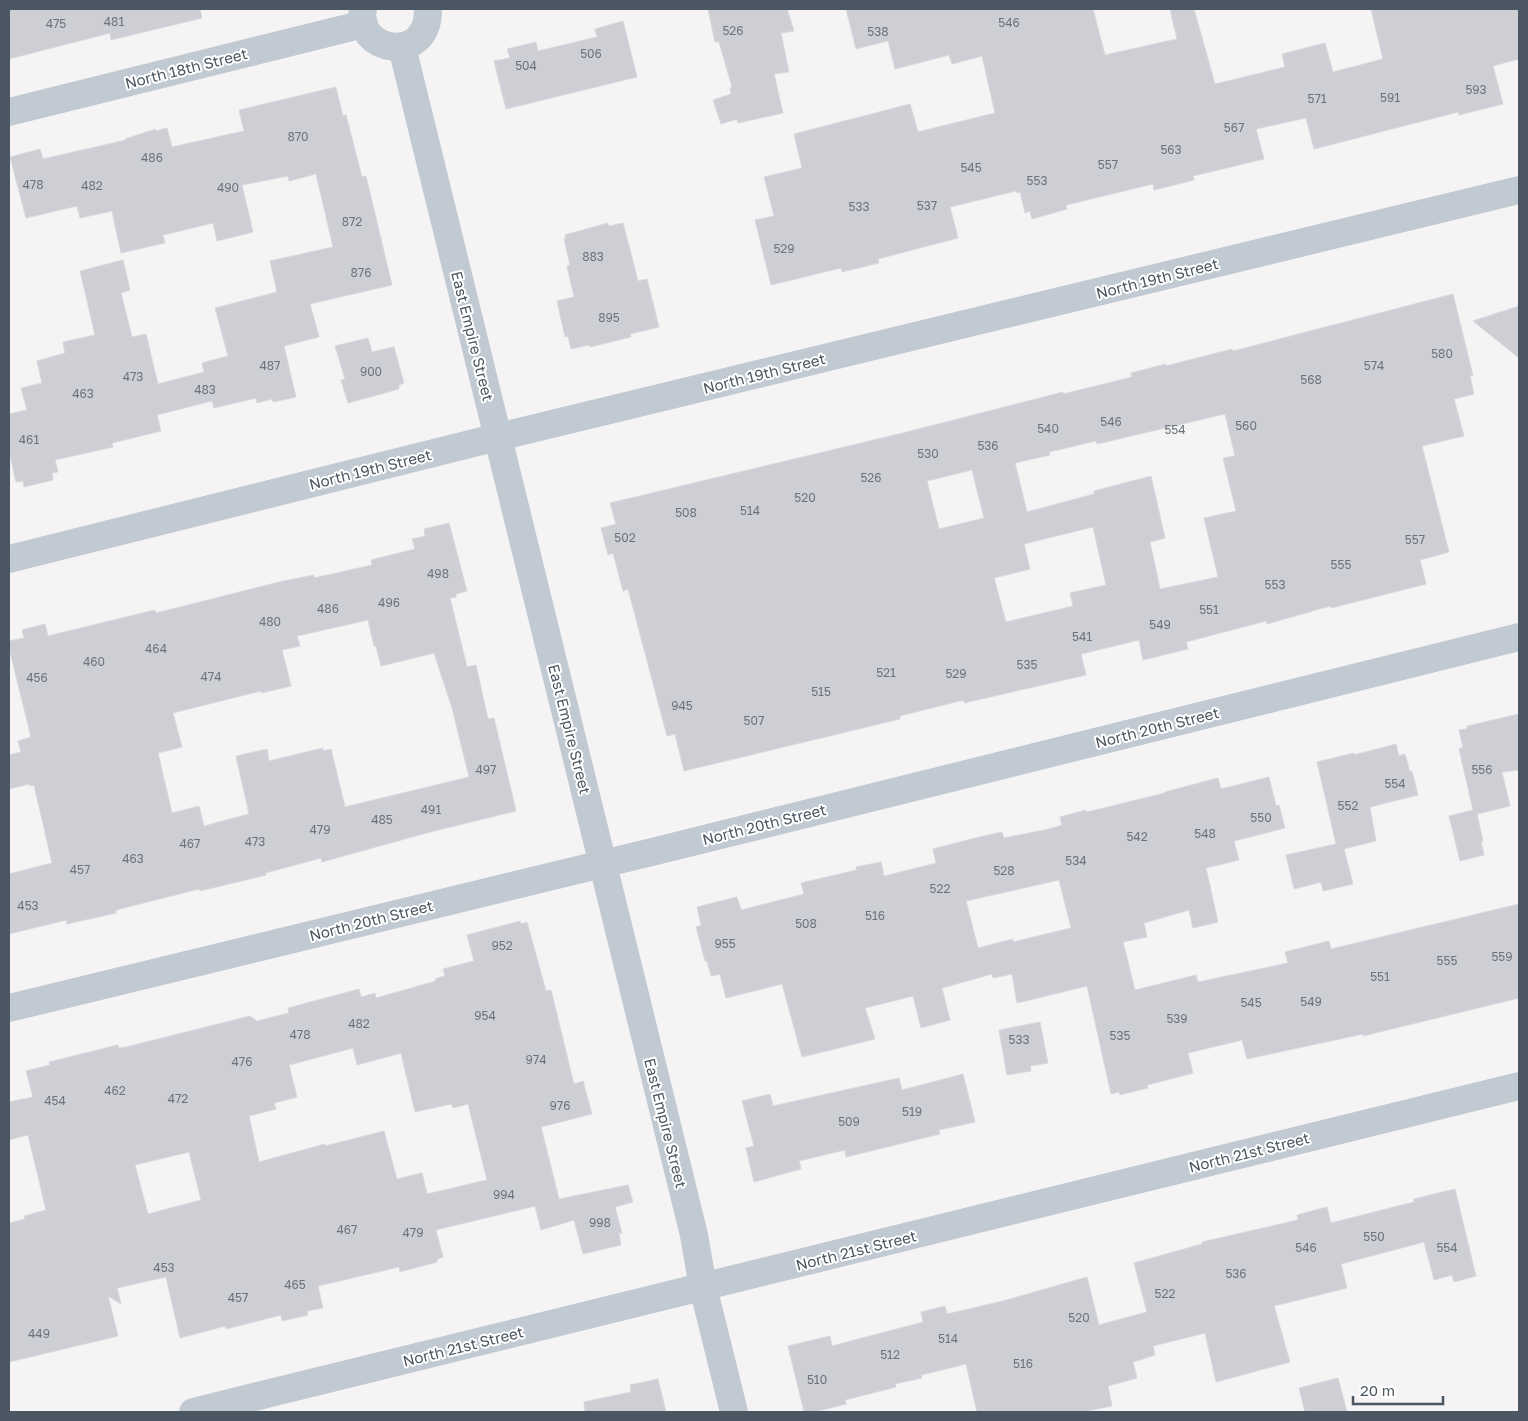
<svg xmlns="http://www.w3.org/2000/svg" width="1528" height="1421" viewBox="0 0 1528 1421" font-family="'Golos Text',sans-serif">
	<style>
		.building { fill: #cdcfd5; stroke: #d7d9de; fill-rule: evenodd }
		.lines { fill: none; stroke-linecap: round; stroke-linejoin: round }
		.minor { stroke: #c1cad2; stroke-width: 28 }
		.tertiary { stroke: #c1cad2; stroke-width: 28 }
		.labels { text-anchor: middle; dominant-baseline: central; stroke-width: 4; stroke-linejoin: round; paint-order: stroke }
		.number-label { font-size: 12px; fill: #6b747e }
		.street-label { font-size: 15px; fill: #4a5661; stroke: #fff }
	</style>
	<rect width="100%" height="100%" fill="#f5f3f3"/>
	<g class="building">
		<path d="M 9,9 L 200,9 L 202,18 L 111,40 L 110,33 L 9,59 Z"/>
		<path d="M 708,9 L 787,9 L 794,31 L 781,33 L 789,72 L 774,74 L 783,113 L 738,123 L 737,119 L 721,124 L 713,100 L 731,94 L 730,88 L 732,87 L 719,42 L 715,42 Z"/>
		<path d="M 846,9 L 1093,9 L 1105,55 L 1177,39 L 1170,9 L 1194,9 L 1215,84 L 1285,67 L 1282,54 L 1325,43 L 1333,72 L 1383,59 L 1371,9 L 1519,9 L 1519,59 L 1493,66 L 1503,104 L 1459,115 L 1458,112 L 1314,149 L 1306,118 L 1256,129 L 1264,159 L 1193,176 L 1194,180 L 1154,190 L 1153,184 L 1066,205 L 1067,209 L 1032,219 L 1030,211 L 1025,213 L 1020,192 L 1017,193 L 1016,191 L 950,207 L 958,238 L 878,259 L 879,263 L 842,272 L 841,268 L 771,285 L 755,220 L 774,216 L 764,177 L 802,168 L 794,134 L 910,104 L 918,132 L 995,113 L 982,56 L 952,64 L 949,55 L 895,69 L 888,41 L 856,49 Z"/>
		<path d="M 623,21 L 637,77 L 506,109 L 494,61 L 510,58 L 507,49 L 536,42 L 538,51 L 597,37 L 595,29 Z"/>
		<path d="M 336,87 L 343,116 L 346,115 L 362,177 L 366,176 L 392,285 L 310,304 L 319,337 L 284,346 L 296,397 L 273,402 L 272,399 L 257,403 L 256,398 L 214,408 L 212,401 L 157,415 L 161,431 L 112,443 L 113,447 L 55,460 L 58,472 L 52,473 L 53,480 L 24,487 L 23,481 L 16,482 L 9,451 L 9,414 L 27,410 L 21,388 L 42,383 L 37,361 L 65,353 L 63,342 L 95,335 L 80,271 L 123,260 L 130,290 L 121,293 L 132,337 L 146,334 L 158,384 L 204,372 L 202,363 L 228,356 L 215,308 L 277,292 L 270,261 L 333,247 L 316,174 L 289,181 L 288,176 L 242,185 L 253,232 L 217,241 L 213,223 L 163,235 L 165,243 L 121,253 L 112,211 L 80,218 L 77,206 L 26,218 L 10,157 L 40,149 L 43,159 L 126,140 L 125,139 L 156,129 L 156,131 L 167,128 L 172,147 L 244,131 L 239,110 Z"/>
		<path d="M 608,223 L 609,226 L 623,223 L 638,281 L 647,279 L 659,327 L 630,334 L 631,337 L 590,347 L 589,345 L 571,349 L 568,336 L 565,337 L 557,301 L 574,297 L 567,266 L 570,265 L 564,239 L 566,238 L 565,235 Z"/>
		<path d="M 1453,294 L 1473,376 L 1470,376 L 1474,394 L 1454,399 L 1464,436 L 1422,446 L 1449,552 L 1420,560 L 1426,584 L 1331,608 L 1330,606 L 1267,624 L 1266,621 L 1186,642 L 1188,649 L 1143,660 L 1139,640 L 1081,654 L 1086,675 L 964,703 L 964,700 L 900,716 L 900,719 L 684,771 L 675,734 L 667,736 L 628,589 L 623,591 L 613,553 L 608,555 L 601,528 L 616,524 L 610,503 L 903,433 L 1063,392 L 1063,394 L 1132,377 L 1131,373 L 1166,364 L 1166,366 L 1232,349 L 1233,351 ZM 1225,414 L 1235,456 L 1223,458 L 1236,511 L 1204,518 L 1218,577 L 1160,589 L 1150,542 L 1165,538 L 1151,476 L 1094,491 L 1094,494 L 1027,512 L 1015,463 L 1050,455 L 1049,452 L 1096,441 L 1097,444 ZM 972,470 L 984,518 L 939,529 L 927,481 ZM 1093,527 L 1106,585 L 1070,593 L 1073,606 L 1006,622 L 994,578 L 1030,569 L 1024,544 Z"/>
		<path d="M 1519,306 L 1519,358 L 1473,321 Z"/>
		<path d="M 368,338 L 372,352 L 394,347 L 404,383 L 399,385 L 399,389 L 348,403 L 341,380 L 345,379 L 335,346 Z"/>
		<path d="M 449,523 L 467,591 L 456,594 L 456,597 L 450,598 L 467,667 L 476,665 L 488,719 L 494,718 L 516,811 L 430,832 L 322,862 L 321,858 L 265,873 L 266,875 L 200,891 L 199,889 L 116,910 L 116,913 L 67,924 L 66,920 L 9,934 L 9,874 L 52,863 L 34,785 L 29,786 L 29,784 L 9,789 L 9,755 L 21,752 L 18,741 L 31,737 L 9,648 L 9,641 L 24,638 L 22,630 L 45,624 L 48,636 L 155,610 L 156,613 L 279,582 L 314,575 L 314,578 L 372,565 L 371,560 L 415,549 L 412,539 L 425,536 L 424,529 ZM 368,620 L 374,646 L 376,646 L 381,666 L 434,653 L 452,708 L 469,777 L 345,807 L 331,749 L 323,751 L 323,748 L 269,761 L 267,749 L 236,756 L 249,814 L 204,826 L 199,806 L 172,813 L 158,753 L 182,747 L 173,713 L 261,691 L 261,693 L 291,686 L 282,650 L 300,646 L 297,636 Z"/>
		<path d="M 1519,714 L 1519,770 L 1502,772 L 1510,806 L 1477,814 L 1483,841 L 1481,841 L 1484,855 L 1460,861 L 1449,816 L 1473,810 L 1459,749 L 1463,747 L 1459,730 L 1467,729 L 1467,726 Z"/>
		<path d="M 1396,744 L 1399,756 L 1405,754 L 1410,772 L 1412,771 L 1418,795 L 1370,807 L 1376,841 L 1344,849 L 1353,884 L 1323,891 L 1321,882 L 1294,889 L 1286,855 L 1336,844 L 1317,762 L 1354,753 L 1354,755 Z"/>
		<path d="M 1269,777 L 1276,806 L 1279,805 L 1285,828 L 1234,841 L 1239,860 L 1206,868 L 1218,922 L 1193,928 L 1189,910 L 1144,923 L 1147,937 L 1123,942 L 1135,990 L 1196,975 L 1198,982 L 1288,963 L 1285,952 L 1329,941 L 1331,949 L 1519,904 L 1519,998 L 1363,1036 L 1363,1034 L 1247,1059 L 1242,1040 L 1188,1053 L 1193,1073 L 1147,1085 L 1148,1088 L 1120,1095 L 1119,1092 L 1111,1094 L 1087,986 L 1017,1003 L 1012,974 L 993,978 L 992,974 L 942,988 L 950,1020 L 921,1028 L 913,996 L 865,1008 L 875,1039 L 802,1057 L 782,984 L 726,998 L 720,974 L 711,976 L 707,961 L 705,961 L 696,927 L 701,925 L 697,907 L 737,897 L 741,910 L 804,894 L 801,883 L 857,870 L 856,867 L 881,862 L 884,876 L 936,863 L 933,849 L 975,838 L 1002,832 L 1004,838 L 1049,829 L 1062,825 L 1060,817 L 1086,810 L 1087,812 L 1165,793 L 1165,792 L 1218,778 L 1221,789 ZM 1059,880 L 1071,928 L 1013,942 L 1013,939 L 978,948 L 966,901 Z"/>
		<path d="M 520,921 L 521,924 L 527,922 L 546,991 L 551,990 L 574,1084 L 583,1081 L 592,1114 L 541,1127 L 559,1199 L 628,1185 L 633,1202 L 615,1207 L 622,1233 L 619,1233 L 621,1245 L 583,1254 L 574,1220 L 541,1230 L 535,1206 L 436,1230 L 443,1257 L 437,1259 L 437,1262 L 400,1272 L 399,1267 L 318,1286 L 323,1308 L 307,1311 L 308,1315 L 282,1321 L 281,1315 L 226,1329 L 225,1326 L 180,1338 L 166,1277 L 117,1288 L 121,1304 L 108,1296 L 118,1336 L 9,1362 L 9,1223 L 25,1219 L 24,1216 L 46,1210 L 28,1135 L 9,1140 L 9,1102 L 33,1097 L 26,1071 L 50,1065 L 49,1062 L 118,1045 L 119,1048 L 126,1047 L 250,1016 L 257,1021 L 289,1013 L 288,1008 L 359,989 L 361,997 L 375,993 L 376,998 L 436,981 L 435,979 L 445,976 L 443,969 L 474,961 L 467,935 ZM 353,1048 L 357,1065 L 401,1053 L 415,1112 L 451,1104 L 453,1108 L 468,1104 L 487,1180 L 427,1194 L 422,1173 L 397,1179 L 384,1131 L 325,1146 L 325,1144 L 259,1162 L 249,1116 L 276,1109 L 274,1103 L 297,1097 L 289,1065 ZM 189,1152 L 201,1200 L 148,1214 L 135,1165 Z"/>
		<path d="M 1040,1022 L 1048,1063 L 1030,1066 L 1031,1071 L 1007,1075 L 999,1030 Z"/>
		<path d="M 963,1074 L 975,1122 L 939,1130 L 940,1134 L 846,1157 L 845,1150 L 799,1161 L 801,1169 L 754,1182 L 746,1148 L 754,1146 L 742,1101 L 770,1094 L 773,1106 L 899,1078 L 902,1090 Z"/>
		<path d="M 1455,1189 L 1476,1276 L 1454,1282 L 1452,1275 L 1434,1280 L 1424,1242 L 1341,1264 L 1347,1288 L 1274,1306 L 1290,1362 L 1216,1382 L 1205,1333 L 1153,1346 L 1155,1355 L 1133,1362 L 1137,1378 L 1108,1386 L 1112,1406 L 1082,1412 L 977,1412 L 966,1364 L 921,1375 L 922,1378 L 895,1384 L 896,1387 L 845,1400 L 846,1404 L 814,1412 L 804,1412 L 788,1346 L 830,1336 L 832,1346 L 923,1322 L 921,1312 L 945,1306 L 947,1314 L 1003,1301 L 1087,1277 L 1099,1325 L 1147,1312 L 1134,1263 L 1202,1244 L 1202,1242 L 1298,1220 L 1297,1215 L 1327,1207 L 1331,1223 L 1414,1202 L 1414,1199 Z"/>
		<path d="M 1338,1378 L 1347,1412 L 1305,1412 L 1299,1388 Z"/>
		<path d="M 658,1379 L 666,1412 L 585,1412 L 584,1402 L 631,1392 L 630,1385 Z"/>
	</g>
	<g class="lines">
		<g class="minor">
			<path d="M 9,559 L 498,437 L 1519,190"/>
			<path d="M 9,1008 L 656,851 L 1519,637"/>
			<path d="M 193,1412 L 1519,1086"/>
		</g>
		<g class="tertiary">
			<path d="M 363,9 C 354,52 429,66 428,9"/>
			<path d="M 402,47 L 694,1235 L 703,1287 L 734,1412"/>
			<path d="M 9,112 L 364,24"/>
		</g>
	</g>
	<g class="labels">
		<g class="number-label">
			<text x="114" y="21">481</text>
			<text x="1009" y="22">546</text>
			<text x="56" y="23">475</text>
			<text x="733" y="30">526</text>
			<text x="878" y="31">538</text>
			<text x="591" y="53">506</text>
			<text x="526" y="65">504</text>
			<text x="1476" y="89">593</text>
			<text x="1390" y="97">591</text>
			<text x="1317" y="98">571</text>
			<text x="1234" y="127">567</text>
			<text x="298" y="136">870</text>
			<text x="1171" y="149">563</text>
			<text x="152" y="157">486</text>
			<text x="1108" y="164">557</text>
			<text x="971" y="167">545</text>
			<text x="1037" y="180">553</text>
			<text x="33" y="184">478</text>
			<text x="92" y="185">482</text>
			<text x="228" y="187">490</text>
			<text x="927" y="205">537</text>
			<text x="859" y="206">533</text>
			<text x="352" y="221">872</text>
			<text x="784" y="248">529</text>
			<text x="593" y="256">883</text>
			<text x="361" y="272">876</text>
			<text x="609" y="317">895</text>
			<text x="1442" y="353">580</text>
			<text x="270" y="365">487</text>
			<text x="1374" y="365">574</text>
			<text x="371" y="371">900</text>
			<text x="133" y="376">473</text>
			<text x="1311" y="379">568</text>
			<text x="205" y="389">483</text>
			<text x="83" y="393">463</text>
			<text x="1111" y="421">546</text>
			<text x="1246" y="425">560</text>
			<text x="1048" y="428">540</text>
			<text x="1175" y="429">554</text>
			<text x="29" y="439">461</text>
			<text x="988" y="445">536</text>
			<text x="928" y="453">530</text>
			<text x="871" y="477">526</text>
			<text x="805" y="497">520</text>
			<text x="750" y="510">514</text>
			<text x="686" y="512">508</text>
			<text x="625" y="537">502</text>
			<text x="1415" y="539">557</text>
			<text x="1341" y="564">555</text>
			<text x="438" y="573">498</text>
			<text x="1275" y="584">553</text>
			<text x="389" y="602">496</text>
			<text x="328" y="608">486</text>
			<text x="1209" y="609">551</text>
			<text x="270" y="621">480</text>
			<text x="1160" y="624">549</text>
			<text x="1082" y="636">541</text>
			<text x="156" y="648">464</text>
			<text x="94" y="661">460</text>
			<text x="1027" y="664">535</text>
			<text x="886" y="672">521</text>
			<text x="956" y="673">529</text>
			<text x="211" y="676">474</text>
			<text x="37" y="677">456</text>
			<text x="821" y="691">515</text>
			<text x="682" y="705">945</text>
			<text x="754" y="720">507</text>
			<text x="486" y="769">497</text>
			<text x="1482" y="769">556</text>
			<text x="1395" y="783">554</text>
			<text x="1348" y="805">552</text>
			<text x="431" y="809">491</text>
			<text x="1261" y="817">550</text>
			<text x="382" y="819">485</text>
			<text x="320" y="829">479</text>
			<text x="1205" y="833">548</text>
			<text x="1137" y="836">542</text>
			<text x="255" y="841">473</text>
			<text x="190" y="843">467</text>
			<text x="133" y="858">463</text>
			<text x="1076" y="860">534</text>
			<text x="80" y="869">457</text>
			<text x="1004" y="870">528</text>
			<text x="940" y="888">522</text>
			<text x="28" y="905">453</text>
			<text x="875" y="915">516</text>
			<text x="806" y="923">508</text>
			<text x="725" y="943">955</text>
			<text x="502" y="945">952</text>
			<text x="1502" y="956">559</text>
			<text x="1447" y="960">555</text>
			<text x="1380" y="976">551</text>
			<text x="1311" y="1001">549</text>
			<text x="1251" y="1002">545</text>
			<text x="485" y="1015">954</text>
			<text x="1177" y="1018">539</text>
			<text x="359" y="1023">482</text>
			<text x="300" y="1034">478</text>
			<text x="1120" y="1035">535</text>
			<text x="1019" y="1039">533</text>
			<text x="536" y="1059">974</text>
			<text x="242" y="1061">476</text>
			<text x="115" y="1090">462</text>
			<text x="178" y="1098">472</text>
			<text x="55" y="1100">454</text>
			<text x="560" y="1105">976</text>
			<text x="912" y="1111">519</text>
			<text x="849" y="1121">509</text>
			<text x="504" y="1194">994</text>
			<text x="600" y="1222">998</text>
			<text x="347" y="1229">467</text>
			<text x="413" y="1232">479</text>
			<text x="1374" y="1236">550</text>
			<text x="1306" y="1247">546</text>
			<text x="1447" y="1247">554</text>
			<text x="164" y="1267">453</text>
			<text x="1236" y="1273">536</text>
			<text x="295" y="1284">465</text>
			<text x="1165" y="1293">522</text>
			<text x="238" y="1297">457</text>
			<text x="1079" y="1317">520</text>
			<text x="39" y="1333">449</text>
			<text x="948" y="1338">514</text>
			<text x="890" y="1354">512</text>
			<text x="1023" y="1363">516</text>
			<text x="817" y="1379">510</text>
		</g>
		<g class="street-label">
			<text transform="translate(186 68) rotate(-14)">North 18th Street</text>
			<text transform="translate(1157 278) rotate(-14)">North 19th Street</text>
			<text transform="translate(473 336) rotate(76)">East Empire Street</text>
			<text transform="translate(764 373) rotate(-14)">North 19th Street</text>
			<text transform="translate(370 469) rotate(-14)">North 19th Street</text>
			<text transform="translate(1157 727) rotate(-14)">North 20th Street</text>
			<text transform="translate(570 729) rotate(76)">East Empire Street</text>
			<text transform="translate(764 824) rotate(-14)">North 20th Street</text>
			<text transform="translate(371 920) rotate(-14)">North 20th Street</text>
			<text transform="translate(666 1123) rotate(76)">East Empire Street</text>
			<text transform="translate(1249 1152) rotate(-14)">North 21st Street</text>
			<text transform="translate(856 1250) rotate(-14)">North 21st Street</text>
			<text transform="translate(463 1346) rotate(-14)">North 21st Street</text>
		</g>
	</g>
	<rect width="1528" height="1421" fill="none" stroke="#4a5661" stroke-width="20"/>
	<path d="M1353 1396v8h90v-8" fill="none" stroke="#4a5661" stroke-width="2.5"/>
	<text x="1360" y="1396" font-size="15" fill="#4a5661" stroke="#ffffff" stroke-width="4" paint-order="stroke">20 m</text>
</svg>
